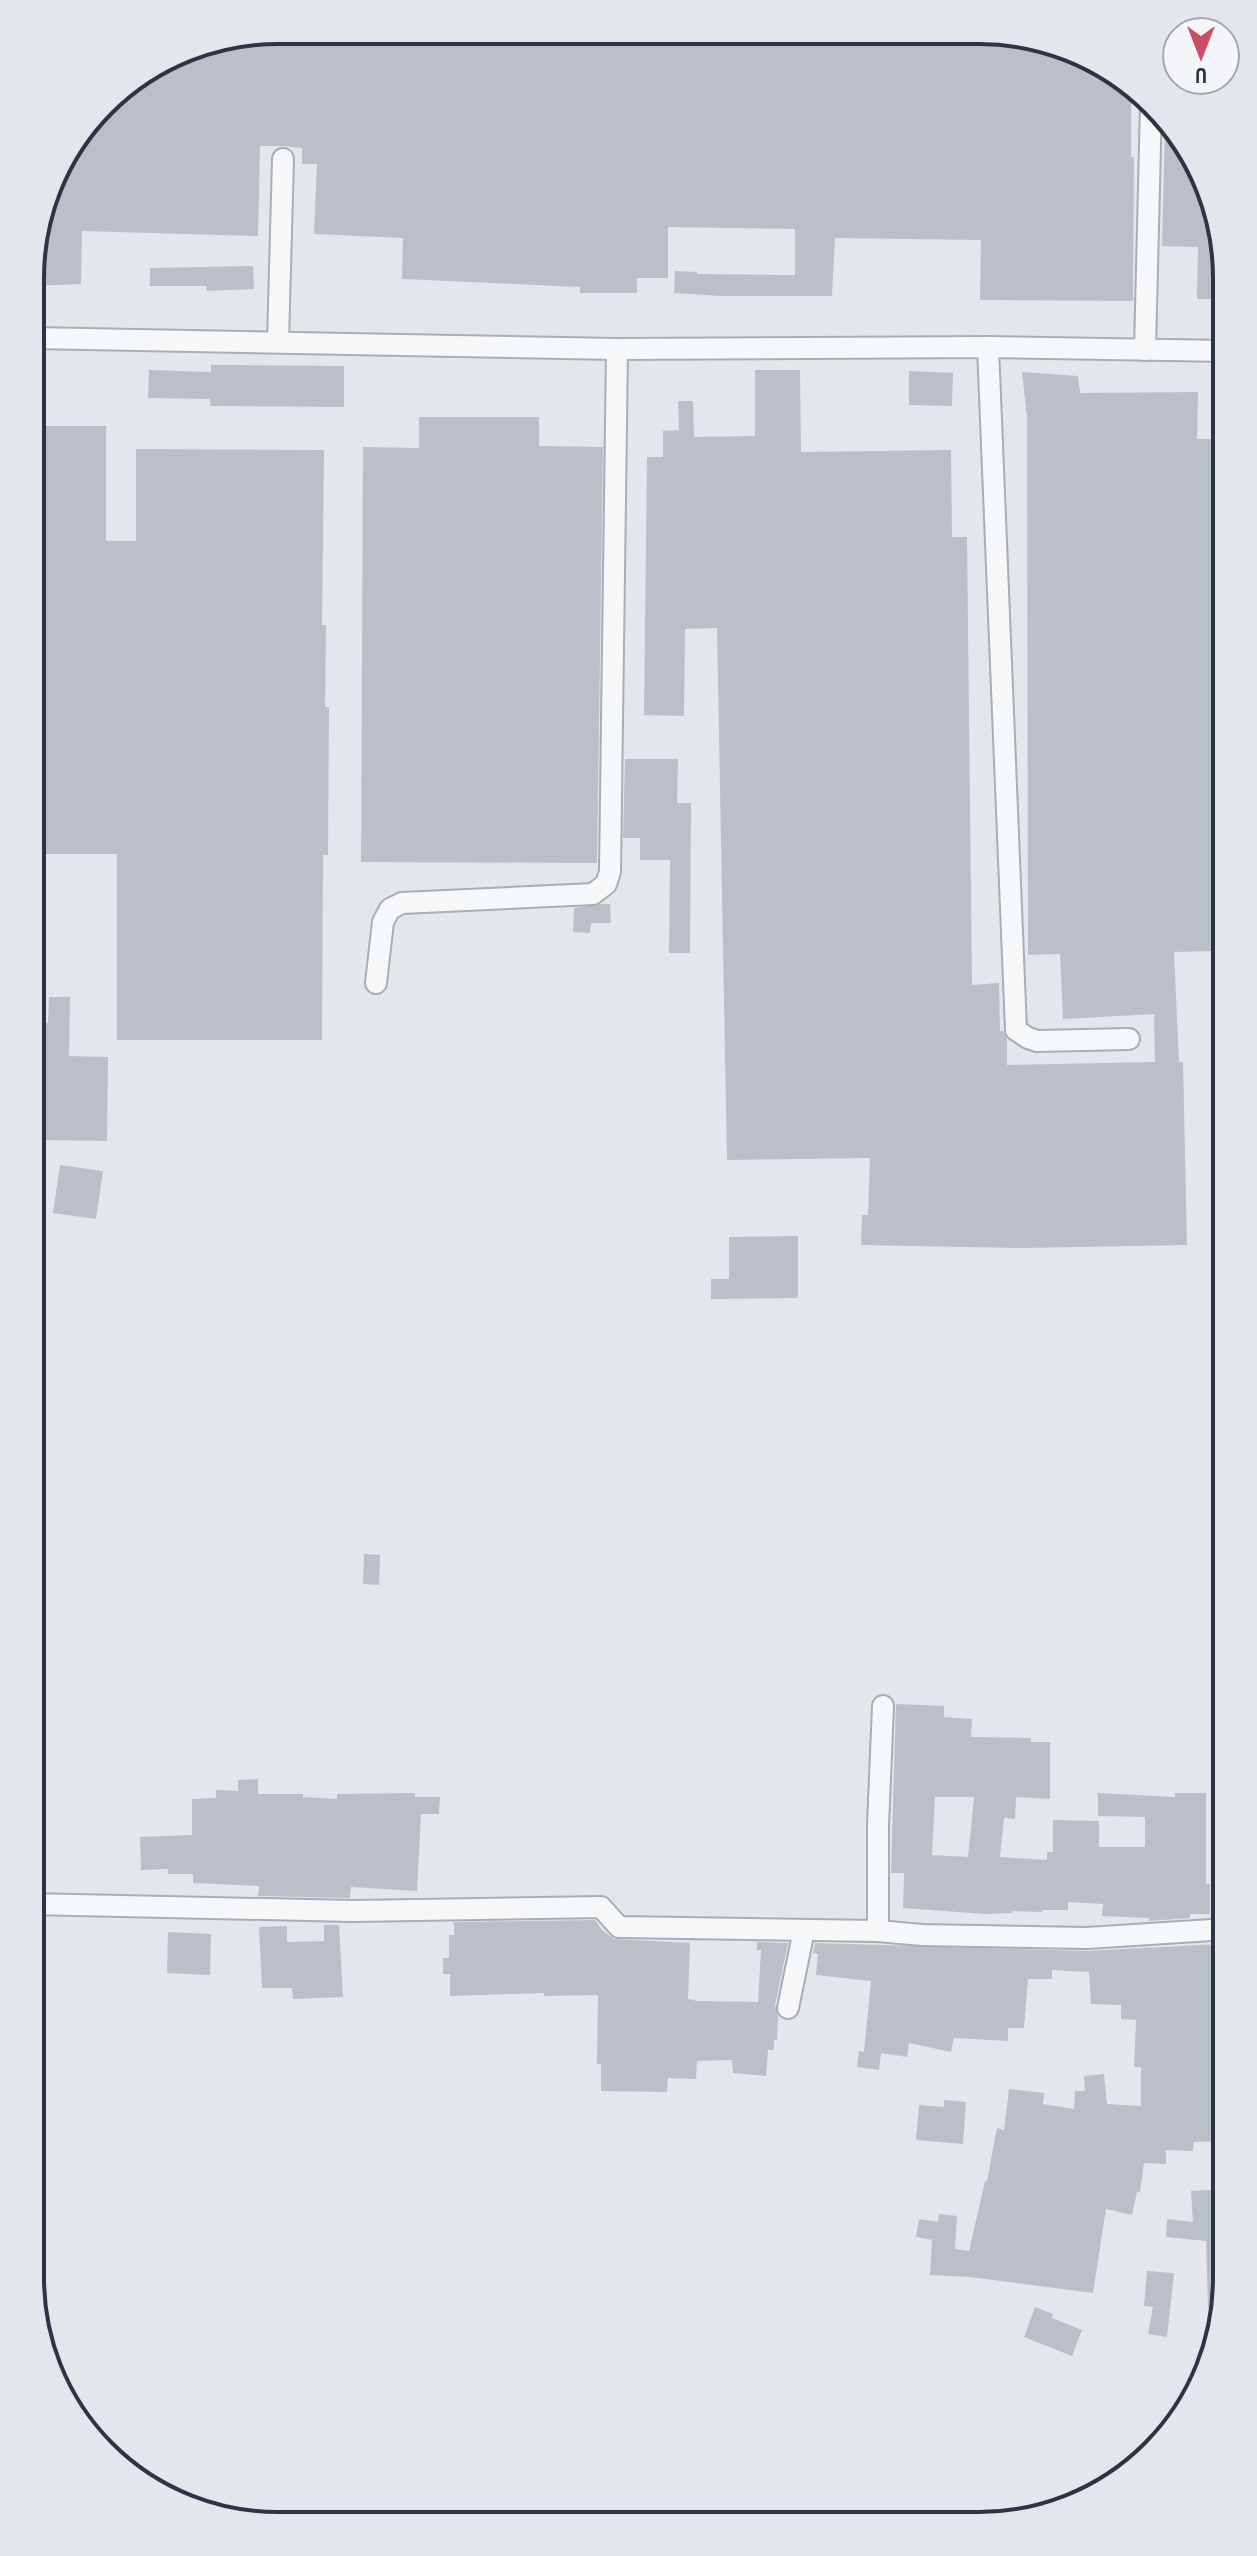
<svg xmlns="http://www.w3.org/2000/svg" width="1257" height="2556" viewBox="0 0 1257 2556" font-family="'PT Sans Narrow',sans-serif">
	<style>
		.building { fill: #bbc0c8; fill-rule: evenodd }
		.lines { fill: none; stroke-linecap: round; stroke-linejoin: round }
		.minor-casing { stroke: #a8aeb5; stroke-width: 24 }
		.minor { stroke: #f6f7f9; stroke-width: 20 }
		.rim { fill: none; stroke: #2c3543; stroke-width: 4 }
	</style>
	<rect width="100%" height="100%" fill="#e3e7eb"/>
	<g class="building">
		<path d="M 278,30 L 1027,35 L 1131,86 L 1131,157 L 1134,157 L 1133,301 L 980,300 L 981,240 L 835,238 L 832,296 L 722,296 L 674,293 L 675,271 L 697,272 L 697,274 L 795,275 L 795,229 L 668,227 L 668,278 L 637,278 L 637,293 L 580,293 L 580,287 L 402,279 L 403,238 L 314,234 L 317,164 L 302,164 L 302,148 L 283,146 L 260,146 L 258,236 L 82,231 L 81,284 L 32,286 L 32,246 L 56,168 L 114,92 L 183,49 Z"/>
		<path d="M 1165,126 L 1214,199 L 1227,278 L 1227,299 L 1197,299 L 1198,247 L 1162,246 Z"/>
		<path d="M 253,266 L 254,289 L 207,291 L 206,286 L 150,286 L 150,268 Z"/>
		<path d="M 211,365 L 344,366 L 344,407 L 210,406 L 210,399 L 148,398 L 149,370 L 211,372 Z"/>
		<path d="M 755,370 L 800,370 L 801,452 L 951,450 L 952,537 L 967,537 L 972,985 L 999,983 L 1000,1031 L 1003,1031 L 1007,1039 L 1007,1065 L 1155,1062 L 1154,1014 L 1063,1019 L 1060,954 L 1028,955 L 1027,418 L 1022,372 L 1078,376 L 1080,393 L 1198,392 L 1197,439 L 1218,439 L 1221,775 L 1217,775 L 1218,951 L 1174,952 L 1179,1062 L 1183,1062 L 1187,1245 L 1023,1248 L 861,1245 L 862,1215 L 868,1215 L 870,1158 L 727,1160 L 717,628 L 685,629 L 684,716 L 644,715 L 647,457 L 663,457 L 663,431 L 679,430 L 678,401 L 693,401 L 694,437 L 755,436 Z"/>
		<path d="M 909,371 L 953,373 L 952,406 L 909,405 Z"/>
		<path d="M 419,417 L 539,417 L 539,446 L 603,447 L 597,863 L 361,862 L 363,447 L 419,448 Z"/>
		<path d="M 32,426 L 106,426 L 106,541 L 136,541 L 136,449 L 324,450 L 322,625 L 326,625 L 325,707 L 329,707 L 328,855 L 323,855 L 322,1040 L 117,1040 L 117,854 L 31,854 Z"/>
		<path d="M 625,759 L 678,759 L 677,803 L 691,803 L 690,953 L 669,953 L 670,860 L 640,860 L 640,838 L 623,838 Z"/>
		<path d="M 601,904 L 610,904 L 611,923 L 591,923 L 590,933 L 573,932 L 574,908 Z"/>
		<path d="M 49,997 L 70,997 L 69,1056 L 108,1057 L 107,1141 L 41,1140 L 41,1023 L 48,1023 Z"/>
		<path d="M 60,1165 L 103,1171 L 96,1219 L 53,1213 Z"/>
		<path d="M 798,1236 L 798,1298 L 711,1299 L 711,1279 L 729,1279 L 729,1237 Z"/>
		<path d="M 364,1554 L 380,1555 L 379,1585 L 363,1584 Z"/>
		<path d="M 896,1704 L 944,1706 L 944,1717 L 972,1719 L 971,1737 L 1031,1738 L 1031,1742 L 1050,1742 L 1050,1799 L 1016,1797 L 1015,1819 L 1004,1818 L 1000,1857 L 1047,1860 L 1047,1852 L 1053,1852 L 1053,1820 L 1099,1821 L 1099,1847 L 1145,1847 L 1145,1817 L 1098,1816 L 1098,1793 L 1175,1797 L 1175,1793 L 1206,1793 L 1206,1884 L 1210,1884 L 1210,1914 L 1190,1914 L 1190,1918 L 1149,1921 L 1149,1918 L 1102,1916 L 1103,1904 L 1068,1902 L 1068,1910 L 1042,1910 L 1042,1912 L 1012,1911 L 1012,1913 L 985,1914 L 903,1908 L 904,1873 L 891,1873 ZM 935,1797 L 974,1797 L 968,1857 L 932,1855 Z"/>
		<path d="M 258,1779 L 258,1794 L 303,1794 L 303,1797 L 337,1799 L 337,1794 L 415,1793 L 415,1797 L 440,1797 L 439,1814 L 421,1814 L 417,1891 L 351,1887 L 350,1898 L 258,1896 L 259,1886 L 193,1883 L 193,1874 L 168,1874 L 168,1869 L 141,1870 L 140,1837 L 192,1835 L 192,1799 L 216,1798 L 216,1790 L 238,1791 L 238,1780 Z"/>
		<path d="M 595,1920 L 602,1930 L 614,1939 L 690,1943 L 688,1999 L 698,2001 L 758,2002 L 761,1950 L 757,1950 L 757,1942 L 788,1943 L 775,2005 L 778,2016 L 777,2040 L 774,2040 L 774,2050 L 768,2050 L 766,2076 L 733,2073 L 732,2060 L 697,2061 L 696,2079 L 668,2078 L 667,2092 L 601,2091 L 601,2064 L 597,2064 L 598,1995 L 544,1996 L 544,1993 L 450,1996 L 450,1974 L 443,1974 L 443,1958 L 449,1958 L 449,1935 L 454,1935 L 454,1922 Z"/>
		<path d="M 324,1925 L 339,1925 L 343,1997 L 293,1999 L 292,1988 L 262,1988 L 259,1927 L 287,1926 L 287,1942 L 324,1941 Z"/>
		<path d="M 168,1932 L 211,1934 L 210,1975 L 167,1973 Z"/>
		<path d="M 815,1943 L 1087,1951 L 1219,1944 L 1219,1983 L 1227,1983 L 1226,2124 L 1222,2124 L 1223,2141 L 1194,2142 L 1193,2151 L 1166,2150 L 1166,2164 L 1144,2163 L 1140,2192 L 1137,2192 L 1132,2215 L 1106,2209 L 1093,2293 L 970,2277 L 930,2275 L 932,2240 L 916,2237 L 919,2219 L 938,2222 L 939,2214 L 957,2216 L 955,2249 L 969,2251 L 985,2181 L 987,2181 L 997,2128 L 1004,2130 L 1009,2089 L 1044,2093 L 1043,2104 L 1074,2109 L 1075,2091 L 1085,2091 L 1084,2076 L 1104,2074 L 1107,2104 L 1141,2106 L 1141,2067 L 1134,2067 L 1136,2020 L 1121,2019 L 1121,2005 L 1091,2004 L 1089,1972 L 1052,1970 L 1052,1979 L 1028,1979 L 1024,2028 L 1008,2028 L 1008,2041 L 954,2038 L 951,2052 L 909,2043 L 907,2057 L 881,2053 L 879,2070 L 857,2067 L 859,2051 L 864,2052 L 871,1981 L 816,1975 L 818,1954 L 813,1953 Z"/>
		<path d="M 944,2100 L 966,2102 L 963,2144 L 916,2140 L 919,2105 L 944,2107 Z"/>
		<path d="M 1226,2189 L 1226,2295 L 1223,2309 L 1208,2308 L 1206,2241 L 1166,2237 L 1167,2219 L 1193,2222 L 1191,2191 Z"/>
		<path d="M 1147,2271 L 1174,2273 L 1167,2337 L 1148,2334 L 1153,2307 L 1144,2306 Z"/>
		<path d="M 1035,2307 L 1053,2314 L 1052,2318 L 1082,2330 L 1072,2356 L 1024,2337 Z"/>
	</g>
	<g class="lines">
		<g class="minor-casing">
			<g id="minor">
				<path d="M 32,338 L 617,349 L 988,347 L 1227,351"/>
				<path d="M 278,342 L 283,159"/>
				<path d="M 988,347 L 1016,1030 L 1028,1038 L 1037,1041 L 1129,1039"/>
				<path d="M 1145,350 L 1151,104"/>
				<path d="M 376,983 L 383,922 L 390,909 L 402,903 L 593,894 L 606,884 L 610,872 L 617,349"/>
				<path d="M 30,1904 L 353,1911 L 601,1907 L 619,1927 L 878,1931 L 922,1935 L 1087,1938 L 1227,1929"/>
				<path d="M 878,1931 L 878,1825 L 883,1706"/>
				<path d="M 788,2008 L 804,1930"/>
			</g>
		</g>
		<use href="#minor" class="minor"/>
	</g>
	<path d="M0 0H1257V2556H0ZM278 44H979A234 234 0 0 1 1213 278V2278A234 234 0 0 1 979 2512H278A234 234 0 0 1 44 2278V278A234 234 0 0 1 278 44Z" fill="#e3e6ea" fill-rule="evenodd"/>
	<path class="rim" d="M278 44H979A234 234 0 0 1 1213 278V2278A234 234 0 0 1 979 2512H278A234 234 0 0 1 44 2278V278A234 234 0 0 1 278 44Z"/>
	<g transform="translate(1201 56) rotate(180)"><circle r="38" fill="#f3f5f8" stroke="#a3a8b0" stroke-width="2"/>
	<path d="M0-6L14 30L0 20L-14 30Z" fill="#c94f67"/>
	<text y="-12" font-size="22" font-weight="bold" text-anchor="middle" fill="#2c3543">U</text>
	</g>
</svg>
